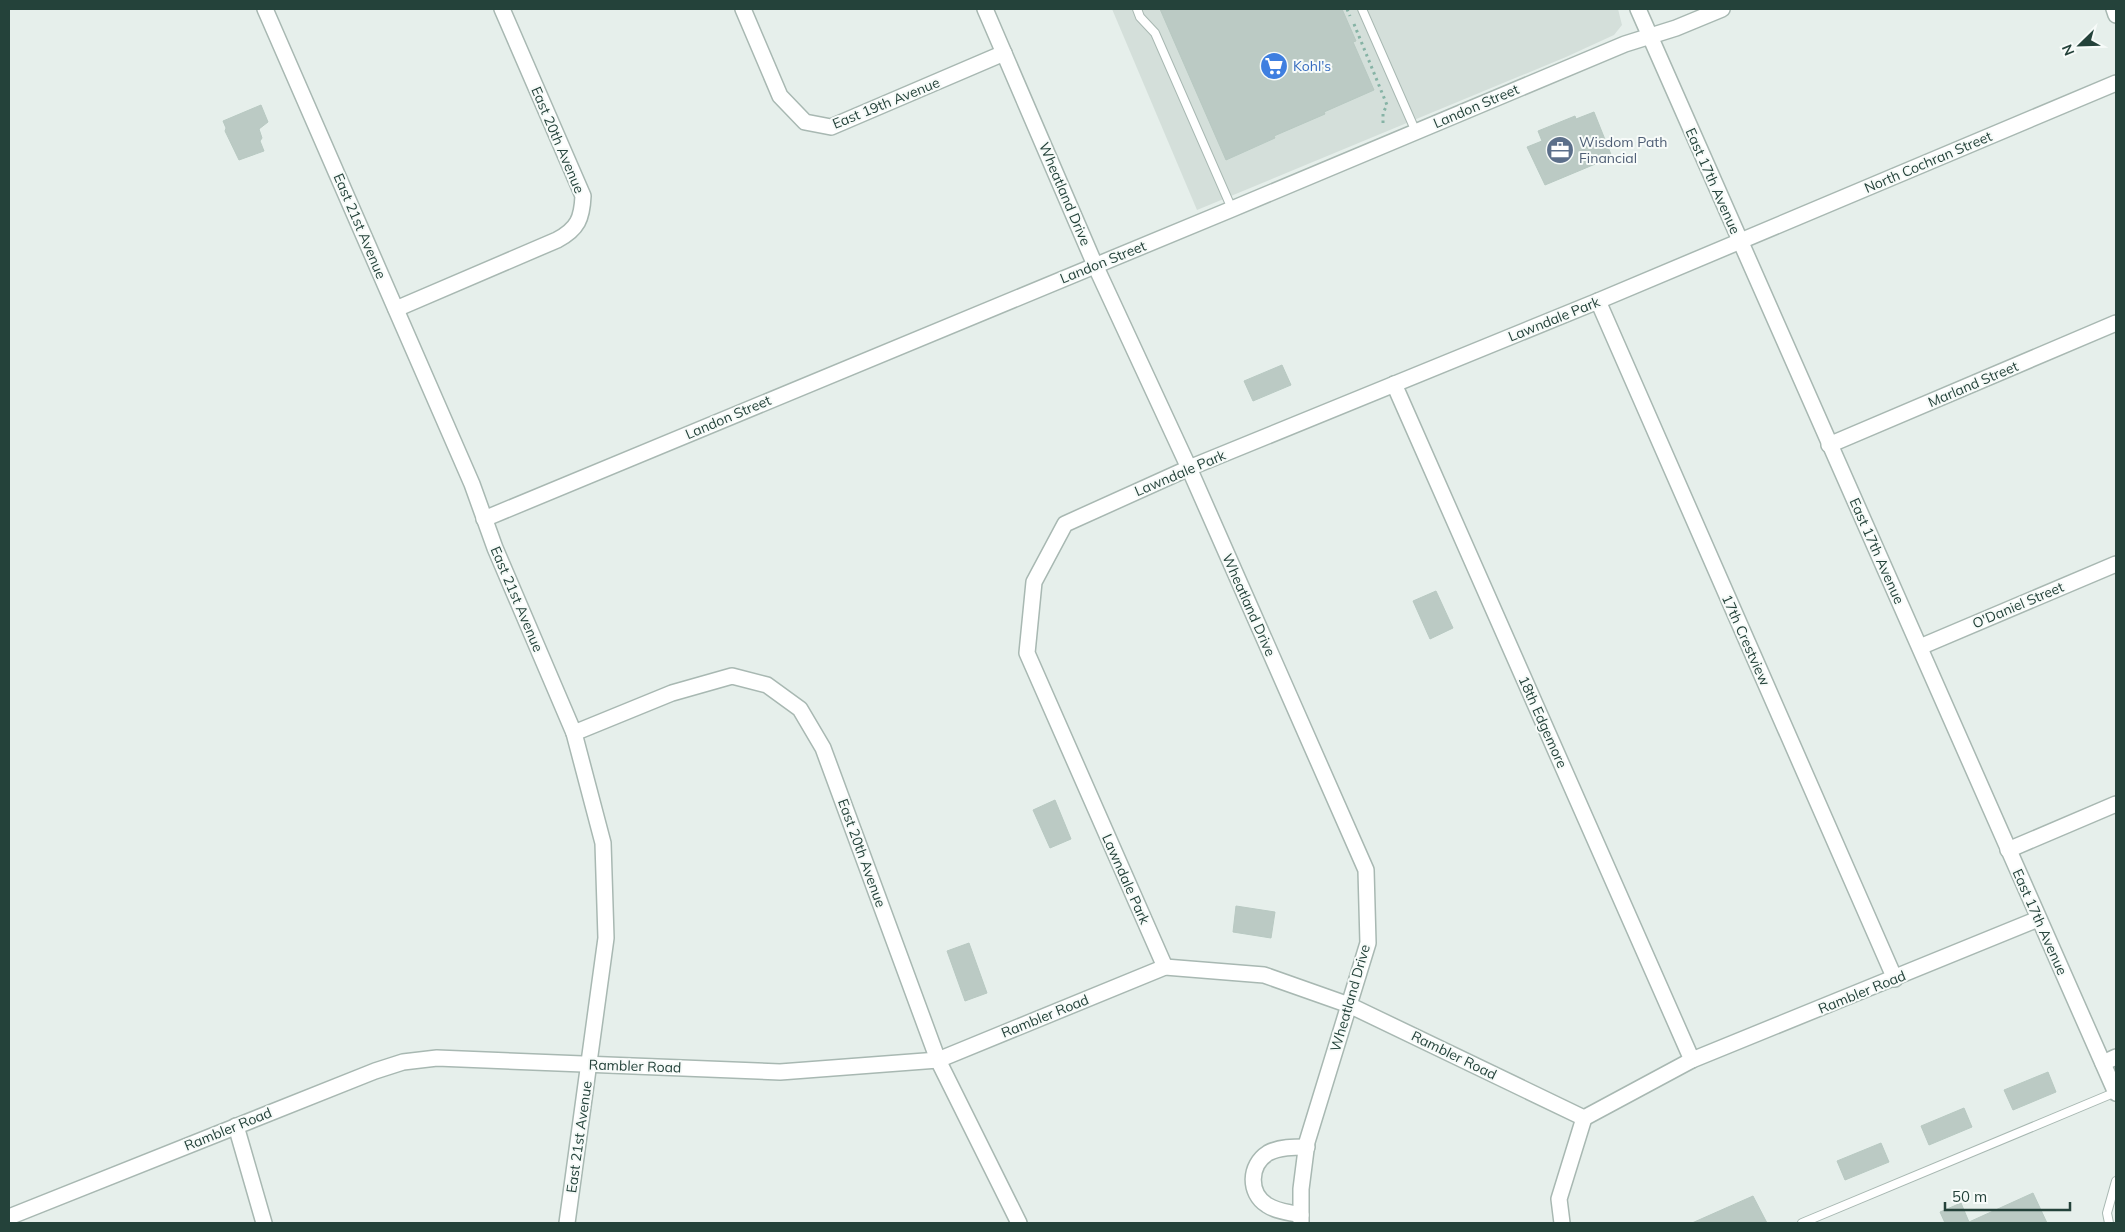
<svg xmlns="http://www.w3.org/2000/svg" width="2125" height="1232" viewBox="0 0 2125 1232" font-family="Mulish,sans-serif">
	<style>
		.built { fill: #d4dfda }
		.building { fill: #bbcac4; stroke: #b8c9c2 }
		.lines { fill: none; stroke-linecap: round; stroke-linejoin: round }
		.service-casing { stroke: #a8b8b2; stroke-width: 10 }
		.minor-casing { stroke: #a8b8b2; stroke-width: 18 }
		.tertiary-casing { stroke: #a8b8b2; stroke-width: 18 }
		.path { stroke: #86b3a5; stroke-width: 3; stroke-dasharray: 2.5 4; stroke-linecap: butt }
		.service { stroke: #fff; stroke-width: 8 }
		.minor { stroke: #fff; stroke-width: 15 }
		.tertiary { stroke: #fff; stroke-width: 15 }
		.labels { text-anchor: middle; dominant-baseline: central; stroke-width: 4; stroke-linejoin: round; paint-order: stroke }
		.shop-label { font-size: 14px; fill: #366cbe; stroke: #f7fbf9; text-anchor: start }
		.street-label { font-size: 14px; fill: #24423a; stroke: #f7fbf9 }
		.service-label { font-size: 14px; fill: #4e5e75; stroke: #f7fbf9; text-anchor: start }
	</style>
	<rect width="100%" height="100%" fill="#e6efeb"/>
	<path class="built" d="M 1112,9 L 1618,9 L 1622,25 L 1614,35 L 1566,57 L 1197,210 Z"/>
	<g class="building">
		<path d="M 1160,9 L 1342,9 L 1356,41 L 1353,42 L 1374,90 L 1324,112 L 1325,114 L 1274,136 L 1275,138 L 1226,160 Z"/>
		<path d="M 261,105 L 268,122 L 259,129 L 262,138 L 260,141 L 264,151 L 239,160 L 225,131 L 226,128 L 223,121 Z"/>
		<path d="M 1594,112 L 1612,157 L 1545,185 L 1527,147 L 1542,141 L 1538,131 L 1575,116 L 1576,119 Z"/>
		<path d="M 1282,365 L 1291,385 L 1253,401 L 1244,381 Z"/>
		<path d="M 1436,591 L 1453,628 L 1430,639 L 1413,601 Z"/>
		<path d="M 1055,800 L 1071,839 L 1050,848 L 1033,810 Z"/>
		<path d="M 1236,906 L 1275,912 L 1271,938 L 1233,932 Z"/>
		<path d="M 969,943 L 987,993 L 965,1001 L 947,951 Z"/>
		<path d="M 2048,1072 L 2056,1092 L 2013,1110 L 2004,1090 Z"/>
		<path d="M 1964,1108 L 1972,1127 L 1929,1145 L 1921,1126 Z"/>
		<path d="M 1881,1143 L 1889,1162 L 1845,1180 L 1837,1161 Z"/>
		<path d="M 2033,1193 L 2047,1223 L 1945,1223 L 1940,1212 L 1961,1203 L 1969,1222 Z"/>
		<path d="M 1753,1196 L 1767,1223 L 1692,1223 Z"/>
	</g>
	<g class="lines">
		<g class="service-casing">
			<g id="service">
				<path d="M 1137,9 L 1140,17 L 1155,33 L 1232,209"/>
				<path d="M 1362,9 L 1416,132"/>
				<path d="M 1802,1223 L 2116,1092"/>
				<path d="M 2109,1223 L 2107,1213 L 2116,1181"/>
			</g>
		</g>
		<g class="minor-casing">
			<g id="minor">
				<path d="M 265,9 L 472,484 L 495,548 L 574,733 L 603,843 L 606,938 L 567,1223"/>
				<path d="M 743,9 L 780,96 L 805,122 L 831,127 L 1004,53"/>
				<path d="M 985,9 L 1095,265 L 1189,468 L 1366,870 L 1368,943 L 1307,1142 L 1301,1189 L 1301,1223"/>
				<path d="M 2114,9 L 2116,15"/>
				<path d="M 1598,301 L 1895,979"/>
				<path d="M 396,309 L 557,240 C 578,229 582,218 583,196 L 502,9"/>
				<path d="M 1394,384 L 1692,1060"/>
				<path d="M 1829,445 L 2116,323"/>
				<path d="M 484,519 L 1232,209 L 1625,44 L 1676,28 L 1722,9"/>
				<path d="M 1920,647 L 2116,564"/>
				<path d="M 574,733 L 672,693 L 732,676 L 767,685 L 800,709 L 823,748 L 938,1060 L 1019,1223"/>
				<path d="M 2008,850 L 2116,804"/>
				<path d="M 1165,967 L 1027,653 L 1034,582 L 1065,524 L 1189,468 L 1598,301 L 2116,83"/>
				<path d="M 2103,1063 L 2116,1057"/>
				<path d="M 1584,1118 L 1692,1060 L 2038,919"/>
				<path d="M 236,1126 L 264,1223"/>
				<path d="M 1301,1215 C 1290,1212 1277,1212 1267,1205 C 1248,1193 1249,1165 1268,1153 C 1279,1147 1294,1147 1307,1147"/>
				<path d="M 9,1217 L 375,1071 L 403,1062 L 437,1058 L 780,1072 L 938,1060 L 1165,967 L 1264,975 L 1349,1005 L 1584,1118"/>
				<path d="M 1562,1223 L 1559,1199 L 1584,1118"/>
			</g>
		</g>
		<g class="tertiary-casing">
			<path id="tertiary" d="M 1638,9 L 2116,1093"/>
		</g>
		<g class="path">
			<path d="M 1347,9 L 1350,16"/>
			<path d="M 1354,24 L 1387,105 L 1383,113 L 1383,123"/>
		</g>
		<use href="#service" class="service"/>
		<use href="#minor" class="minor"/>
		<use href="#tertiary" class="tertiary"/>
	</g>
	<defs>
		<g id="supermarket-disc" transform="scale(1.4375)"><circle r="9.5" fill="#3f7fe0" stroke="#f7fbf9"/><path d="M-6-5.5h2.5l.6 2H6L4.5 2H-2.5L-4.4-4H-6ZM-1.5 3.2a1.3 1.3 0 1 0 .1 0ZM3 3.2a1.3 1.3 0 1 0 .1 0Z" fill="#fff"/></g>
		<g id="office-disc" transform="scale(1.4375)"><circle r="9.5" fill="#5c6f8a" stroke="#f7fbf9"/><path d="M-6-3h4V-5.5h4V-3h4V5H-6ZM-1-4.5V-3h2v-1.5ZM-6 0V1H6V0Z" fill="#fff"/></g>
	</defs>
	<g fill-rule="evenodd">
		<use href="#supermarket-disc" x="1274" y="66"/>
		<use href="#office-disc" x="1560" y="150"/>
	</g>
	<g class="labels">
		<g class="shop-label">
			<text x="1293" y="66">Kohl's</text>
		</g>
		<g class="street-label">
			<text transform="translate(886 103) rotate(-22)">East 19th Avenue</text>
			<text transform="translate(1476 106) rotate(-23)">Landon Street</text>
			<text transform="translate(558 140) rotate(67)">East 20th Avenue</text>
			<text transform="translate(1928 162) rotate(-23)">North Cochran Street</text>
			<text transform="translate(1713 181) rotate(66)">East 17th Avenue</text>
			<text transform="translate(1065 194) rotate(67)">Wheatland Drive</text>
			<text transform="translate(360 226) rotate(67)">East 21st Avenue</text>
			<text transform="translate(1103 262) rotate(-22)">Landon Street</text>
			<text transform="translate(1554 319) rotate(-22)">Lawndale Park</text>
			<text transform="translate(1973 384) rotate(-23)">Marland Street</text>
			<text transform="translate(728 417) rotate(-23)">Landon Street</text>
			<text transform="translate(1180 473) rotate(-23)">Lawndale Park</text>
			<text transform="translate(1877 551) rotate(66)">East 17th Avenue</text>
			<text transform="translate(517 599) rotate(67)">East 21st Avenue</text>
			<text transform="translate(1249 605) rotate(66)">Wheatland Drive</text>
			<text transform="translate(2018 605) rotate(-23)">O'Daniel Street</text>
			<text transform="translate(1746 640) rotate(66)">17th Crestview</text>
			<text transform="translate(1543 722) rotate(66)">18th Edgemore</text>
			<text transform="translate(862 853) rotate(70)">East 20th Avenue</text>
			<text transform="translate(1126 879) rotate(66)">Lawndale Park</text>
			<text transform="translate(2040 922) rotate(66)">East 17th Avenue</text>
			<text transform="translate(1862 992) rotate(-22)">Rambler Road</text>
			<text transform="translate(1350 998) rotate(-74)">Wheatland Drive</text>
			<text transform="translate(1045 1016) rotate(-22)">Rambler Road</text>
			<text transform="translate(1454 1055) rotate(26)">Rambler Road</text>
			<text transform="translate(635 1066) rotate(2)">Rambler Road</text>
			<text transform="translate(228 1129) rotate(-22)">Rambler Road</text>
			<text transform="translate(579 1137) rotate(-82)">East 21st Avenue</text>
		</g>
		<g class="service-label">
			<text x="1579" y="142">Wisdom Path<tspan x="1579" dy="16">Financial</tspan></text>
		</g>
	</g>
	<rect width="2125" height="1232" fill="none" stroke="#24423a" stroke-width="20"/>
	<g transform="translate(2080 45) rotate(247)" stroke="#f7fbf9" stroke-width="4" paint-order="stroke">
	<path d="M0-4L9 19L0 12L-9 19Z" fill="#24423a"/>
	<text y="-8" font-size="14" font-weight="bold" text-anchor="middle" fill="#24423a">N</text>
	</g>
	<path d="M1945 1202v8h125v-8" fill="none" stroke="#24423a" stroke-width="2.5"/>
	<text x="1952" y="1202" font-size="15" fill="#24423a" stroke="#f7fbf9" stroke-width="4" paint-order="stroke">50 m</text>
</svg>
